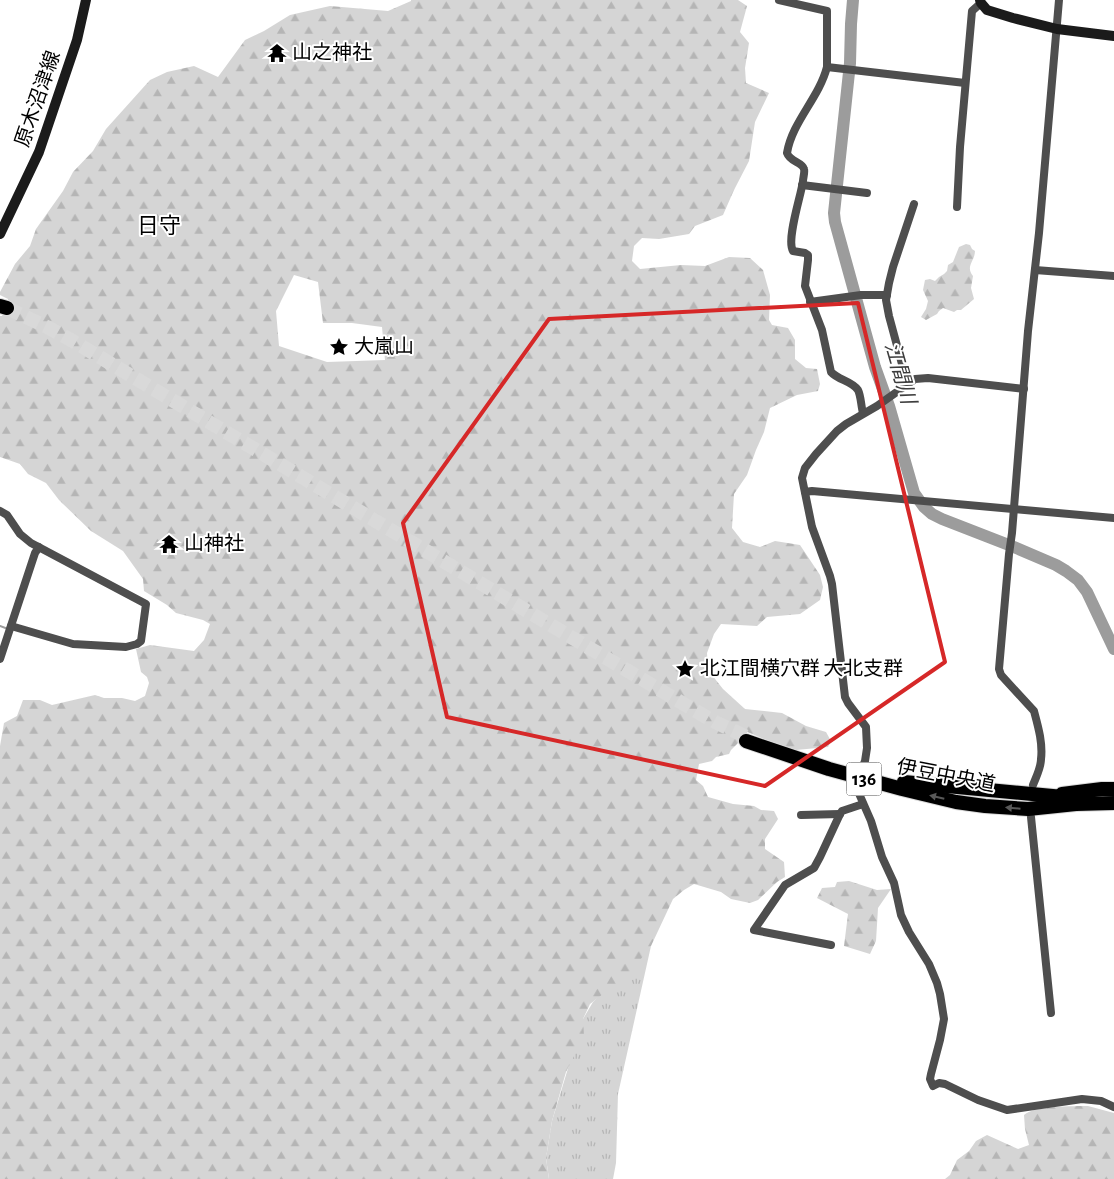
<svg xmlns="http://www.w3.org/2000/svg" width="1114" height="1179" viewBox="0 0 1114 1179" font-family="'Alegreya Sans','Noto Sans JP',sans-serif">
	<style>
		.grass { fill: url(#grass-tufts) }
		.forest { fill: url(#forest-firs); fill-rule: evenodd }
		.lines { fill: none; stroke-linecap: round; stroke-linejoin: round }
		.stream { stroke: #9c9c9c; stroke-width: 2 }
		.river { stroke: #9c9c9c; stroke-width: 12 }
		.highway-tunnel { stroke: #d9d9d9; stroke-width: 14; stroke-dasharray: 14 7; stroke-linecap: butt }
		.highway-casing { stroke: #dbdbdb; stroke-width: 16 }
		.street { stroke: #4e4e4e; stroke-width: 8 }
		.secondary { stroke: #1b1b1b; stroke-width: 10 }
		.highway { stroke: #000; stroke-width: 14 }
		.oneway { fill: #595959 }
		.marked { fill: none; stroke: #d62828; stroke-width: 4; stroke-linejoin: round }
		.labels { text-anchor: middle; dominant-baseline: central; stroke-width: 4; stroke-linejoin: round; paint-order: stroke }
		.shield { fill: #fff; stroke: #4c4c4c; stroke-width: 1 }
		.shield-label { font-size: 19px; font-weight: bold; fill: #000 }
		.poi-label { font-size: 20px; fill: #000; stroke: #fff; text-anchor: start }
		.street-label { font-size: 20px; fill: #000; stroke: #fff }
		.water-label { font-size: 21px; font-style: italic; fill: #3d3d3d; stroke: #fff }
		.quarter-label { font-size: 22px; fill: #000; stroke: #fff }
	</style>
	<defs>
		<pattern id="grass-tufts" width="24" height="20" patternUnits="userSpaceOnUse" patternTransform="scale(1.25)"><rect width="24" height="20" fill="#d5d5d5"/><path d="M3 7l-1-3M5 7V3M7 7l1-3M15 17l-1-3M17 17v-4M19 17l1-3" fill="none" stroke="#b5b5b5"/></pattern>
		<pattern id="forest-firs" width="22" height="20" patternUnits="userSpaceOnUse" patternTransform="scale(1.25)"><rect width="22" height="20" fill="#d5d5d5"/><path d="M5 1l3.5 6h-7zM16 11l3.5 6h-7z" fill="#b5b5b5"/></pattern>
	</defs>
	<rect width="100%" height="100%" fill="#fff"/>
	<path class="grass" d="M 651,946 L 618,1094 L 616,1163 L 613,1179 L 549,1179 L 546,1158 L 552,1121 L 583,1019 L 593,1002 Z"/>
	<g class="forest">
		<path d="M 411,0 L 738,0 L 747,6 L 740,32 L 749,43 L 745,68 L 746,83 L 769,93 L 755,122 L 749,161 L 734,190 L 723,215 L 695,226 L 689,234 L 659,239 L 642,238 L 634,246 L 632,261 L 640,269 L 681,265 L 705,266 L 729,257 L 750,258 L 763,270 L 770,295 L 769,320 L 772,325 L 788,328 L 795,340 L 795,359 L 806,368 L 817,369 L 820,384 L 818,391 L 797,395 L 770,408 L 764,432 L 756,450 L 747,475 L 734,494 L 732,528 L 743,542 L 760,547 L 775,541 L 800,545 L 820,575 L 823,587 L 820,600 L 800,614 L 767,617 L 757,626 L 721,624 L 714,634 L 707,653 L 708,670 L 723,689 L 745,709 L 782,713 L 806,726 L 826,732 L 831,741 L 828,747 L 796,750 L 778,745 L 745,731 L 741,734 L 738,743 L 731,750 L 729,754 L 716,757 L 712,761 L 699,764 L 696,780 L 703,786 L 708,797 L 733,804 L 754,806 L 761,810 L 774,811 L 778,819 L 765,839 L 765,849 L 784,862 L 785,877 L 777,882 L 758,900 L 750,903 L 731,899 L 721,892 L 694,884 L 684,890 L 673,899 L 651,946 L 629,974 L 590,1004 L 583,1019 L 584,1036 L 566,1072 L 552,1121 L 546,1158 L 549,1179 L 0,1179 L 0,746 L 4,723 L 17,716 L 23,700 L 40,700 L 52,705 L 95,695 L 104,698 L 122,698 L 135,701 L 145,696 L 149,683 L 147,677 L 141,672 L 136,649 L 150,645 L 194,651 L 204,640 L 210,624 L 203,620 L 176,613 L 167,605 L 144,591 L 143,579 L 123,551 L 91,531 L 59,500 L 46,483 L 28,474 L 20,464 L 0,457 L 0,316 L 2,316 L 8,302 L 8,299 L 0,295 L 0,292 L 15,264 L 30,246 L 36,229 L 63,191 L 73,172 L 93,151 L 106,129 L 150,80 L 167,72 L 194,66 L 218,77 L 245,40 L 264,31 L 290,15 L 330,6 L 388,11 L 411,1 ZM 294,275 L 318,282 L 323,323 L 352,323 L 382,327 L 385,360 L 327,362 L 279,346 L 276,311 Z"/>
		<path d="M 966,244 L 970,245 L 972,249 L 975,251 C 975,261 965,266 973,276 L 971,288 L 974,299 L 961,310 L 957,310 L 954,312 L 943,308 L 939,311 L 937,314 L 926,320 L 921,317 L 926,309 L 928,301 L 923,290 L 925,280 L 930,279 L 935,281 L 939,277 L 944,274 L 947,271 L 948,265 L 953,262 L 959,247 Z"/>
		<path d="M 849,881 L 877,890 L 891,889 L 878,908 L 876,941 L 870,954 L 844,946 L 848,914 L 817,898 L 822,888 L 835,887 L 837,882 Z"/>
		<path d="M 1088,1106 L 1114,1113 L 1114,1179 L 945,1179 L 950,1175 L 957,1160 L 969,1151 L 976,1141 L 987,1135 L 1018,1149 L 1029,1145 L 1025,1129 L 1024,1115 C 1033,1106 1074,1106 1088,1106 Z"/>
	</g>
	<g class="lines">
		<path class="stream" d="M 0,626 L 8,629"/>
		<path class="river" d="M 853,0 L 851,24 L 850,63 L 834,213 L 835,222 L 875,367 L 889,406 L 914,493 L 924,507 L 932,514 L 942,519 L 1014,547 L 1056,565 L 1066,571 L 1078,580 L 1087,592 L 1114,649"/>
		<path class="highway-tunnel" d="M 7,308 L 47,327 L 71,340 L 682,703 L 715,722 L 747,737"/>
		<g class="highway-casing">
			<g id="highway">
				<path d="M 0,306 L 7,308"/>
				<path d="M 746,741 L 829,769 L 902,789 L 956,802 L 985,806 L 1028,809 L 1076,804 L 1114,803"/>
				<path d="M 904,782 L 1074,798"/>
				<path d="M 1062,794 L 1102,789 L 1114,789"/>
			</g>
		</g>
		<g class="street">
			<path d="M 779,0 L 827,11 L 827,67 C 819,98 792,122 787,153 C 790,162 802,162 804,169 C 805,172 803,178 803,181 C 801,196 786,240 793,251 L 805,253 L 808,255 L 808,260 L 805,286 L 822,330 L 831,372 C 838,380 852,381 858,390 C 861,396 861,406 863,413"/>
			<path d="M 827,67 L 965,83"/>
			<path d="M 802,185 L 867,193"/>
			<path d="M 957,207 L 960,147 L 972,11 L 981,3"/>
			<path d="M 1035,270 L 1114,276"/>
			<path d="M 810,302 L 861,295 L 887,295"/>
			<path d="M 908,384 L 906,379 L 889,316 L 886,300 L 889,283 L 893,267 L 914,204"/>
			<path d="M 805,492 L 812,491 L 1114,518"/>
			<path d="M 0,511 L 7,515 L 20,534 L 31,543 L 146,604 L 141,641 L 137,644 L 126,647 L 73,644 L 11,626"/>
			<path d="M 0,659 L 35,553 L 39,547"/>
			<path d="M 861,771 L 865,761 L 867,748 L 866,727 L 848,703 L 845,697 L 832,584 L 830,576 L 812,527 L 802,478 L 805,468 L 816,454 L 837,431 L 846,424 L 877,406 L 915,379 L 928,378 L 1024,389"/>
			<path d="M 858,782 L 857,789 L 871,821 L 882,857 L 894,883 L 901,915 L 909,932 L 929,964 L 937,983 L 940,994 L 944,1019 L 940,1040 L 931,1074 L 930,1079 L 933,1086 L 939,1083 L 945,1084 L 978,1100 L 1007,1110 L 1082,1099 L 1101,1101 L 1114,1107"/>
			<path d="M 1033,785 C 1036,777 1041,768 1041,759 C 1043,743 1038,726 1034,711 L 1001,675 L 999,669 L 1009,554 L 1012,533 L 1028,331 L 1039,233 L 1059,0"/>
			<path d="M 801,815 L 840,814"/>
			<path d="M 1031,817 L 1051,1013"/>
			<path d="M 831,945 L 754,930 L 785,885 L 814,868 L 820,857 L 840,814 L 842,811 L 863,804"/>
		</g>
		<g class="secondary">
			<path d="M 980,0 L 981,3 L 987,10 L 1013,18 L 1057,29 L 1114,36"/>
			<path d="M 0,234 L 39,152 L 77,40 L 86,0"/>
		</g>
		<use href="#highway" class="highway"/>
	</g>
	<defs><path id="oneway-solid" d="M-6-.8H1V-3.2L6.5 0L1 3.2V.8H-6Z" transform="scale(1.25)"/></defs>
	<g class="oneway">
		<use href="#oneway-solid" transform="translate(937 797) rotate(-167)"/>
		<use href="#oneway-solid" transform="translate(1013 808) rotate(-175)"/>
	</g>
	<path class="marked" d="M 858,303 L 945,662 L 765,786 L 447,717 L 403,523 L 549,319 Z"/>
	<defs>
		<g id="temple-bare" transform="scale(1.5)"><path d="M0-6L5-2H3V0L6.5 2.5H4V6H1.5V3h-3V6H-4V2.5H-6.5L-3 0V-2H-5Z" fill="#000" stroke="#fff" stroke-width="2.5" paint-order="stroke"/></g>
		<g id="sight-bare" transform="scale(1.5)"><path d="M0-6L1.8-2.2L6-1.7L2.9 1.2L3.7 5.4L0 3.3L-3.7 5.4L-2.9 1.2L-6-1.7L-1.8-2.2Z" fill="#000" stroke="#fff" stroke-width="2.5" paint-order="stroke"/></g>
	</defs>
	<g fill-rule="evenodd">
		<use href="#temple-bare" x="277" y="53"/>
		<use href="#sight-bare" x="339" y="347"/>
		<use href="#temple-bare" x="169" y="544"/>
		<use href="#sight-bare" x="685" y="669"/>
	</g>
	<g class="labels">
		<rect class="shield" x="846.5" y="762.5" width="35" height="33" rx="4"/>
		<g class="shield-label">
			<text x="864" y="779">136</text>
		</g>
		<g class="poi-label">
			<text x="292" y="53">山之神社</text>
			<text x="354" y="347">大嵐山</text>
			<text x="184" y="544">山神社</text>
			<text x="700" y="669">北江間横穴群 大北支群</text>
		</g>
		<g class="street-label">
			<text transform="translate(38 99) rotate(-71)">原木沼津線</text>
			<text transform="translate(946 776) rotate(11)">伊豆中央道</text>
		</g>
		<g class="water-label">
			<text transform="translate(900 373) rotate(74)">江間川</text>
		</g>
		<g class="quarter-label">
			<text x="159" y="226">日守</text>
		</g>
	</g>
</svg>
